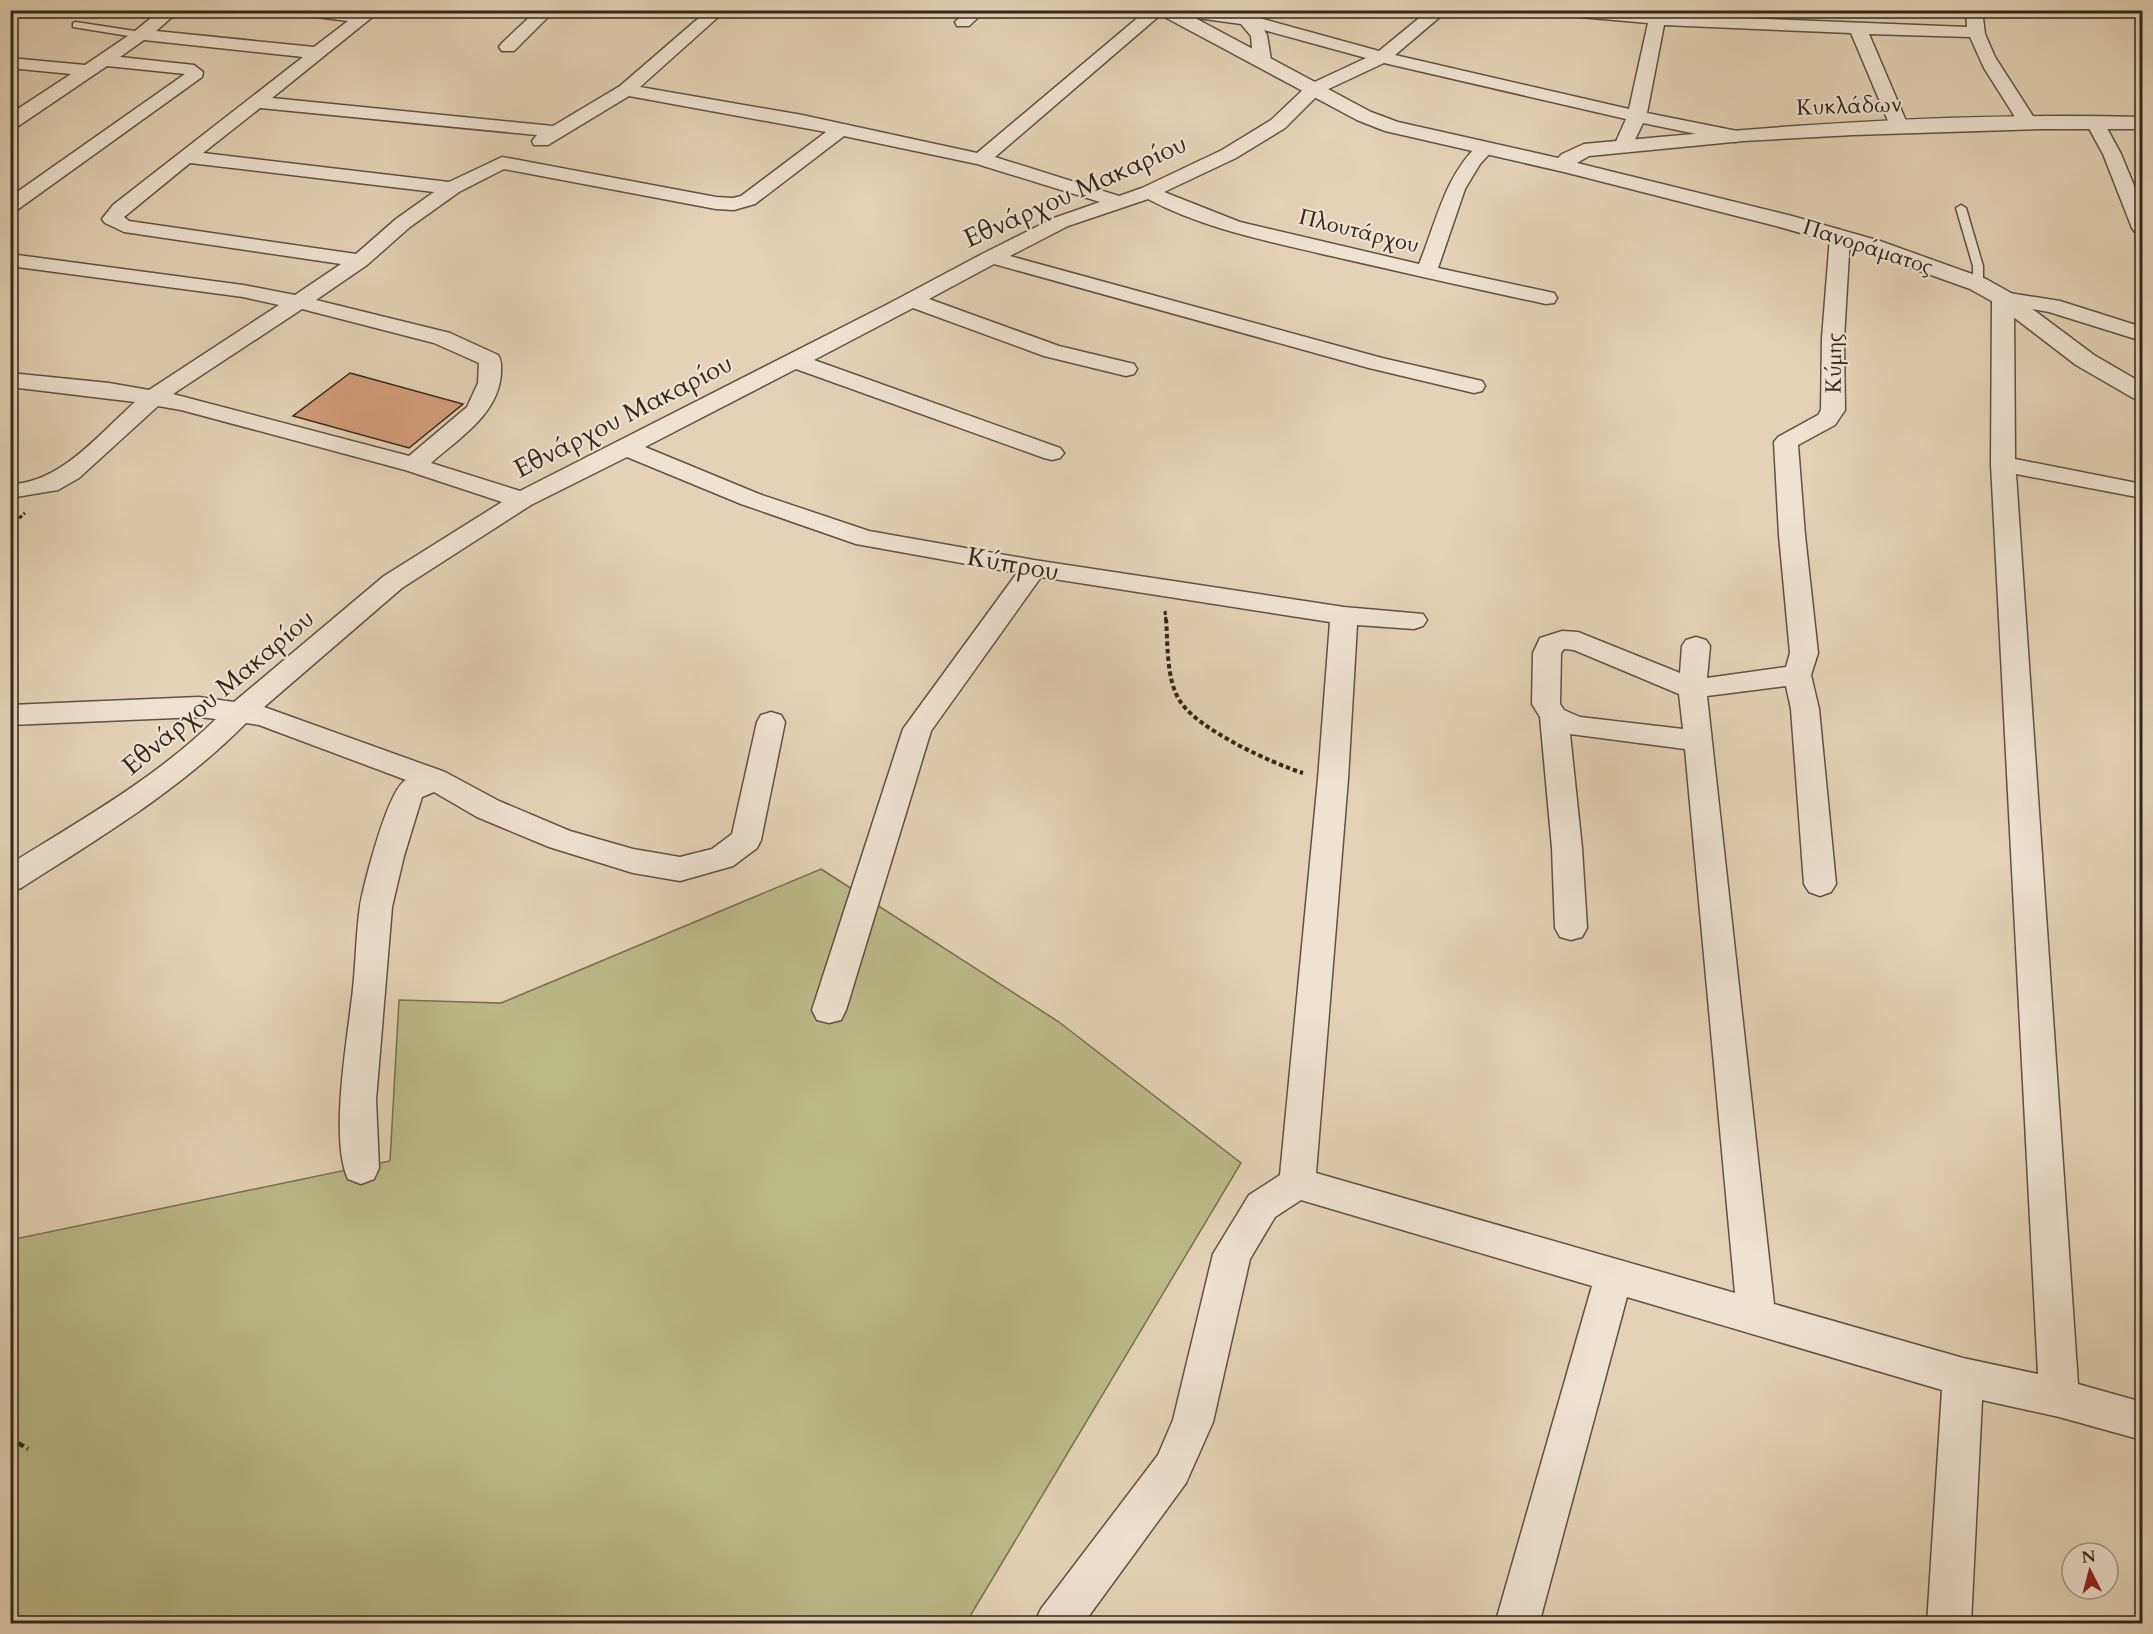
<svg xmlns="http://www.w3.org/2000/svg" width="2153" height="1634" viewBox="0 0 2153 1634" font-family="Cardo,serif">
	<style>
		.green { fill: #bbba89; stroke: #767052; stroke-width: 1.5 }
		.building { fill: #d49d7a; stroke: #32271c; stroke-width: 1.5 }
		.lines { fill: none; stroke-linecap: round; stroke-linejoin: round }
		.service-casing { stroke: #5f5242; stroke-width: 3 }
		.minor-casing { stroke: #5f5242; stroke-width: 3 }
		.tertiary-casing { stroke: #5f5242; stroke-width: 3 }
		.path-far2 { stroke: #32271c; stroke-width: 3; stroke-dasharray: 4 2; stroke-linecap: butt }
		.path-far1 { stroke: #32271c; stroke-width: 4; stroke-dasharray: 4.5 3; stroke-linecap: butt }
		.path { stroke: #32271c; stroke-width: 4.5; stroke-dasharray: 6 4; stroke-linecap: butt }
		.service { fill: #eee2d0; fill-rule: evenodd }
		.minor { fill: #eee2d0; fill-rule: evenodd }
		.tertiary { fill: #eee2d0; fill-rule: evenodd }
		.labels { text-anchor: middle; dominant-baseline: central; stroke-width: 4.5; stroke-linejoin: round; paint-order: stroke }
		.far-street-label { font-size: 22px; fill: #32271c; stroke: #eee2d0 }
		.street-label { font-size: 26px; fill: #32271c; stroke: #eee2d0 }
	</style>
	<rect width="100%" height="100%" fill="#e5d2b6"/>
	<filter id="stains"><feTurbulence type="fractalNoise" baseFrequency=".00333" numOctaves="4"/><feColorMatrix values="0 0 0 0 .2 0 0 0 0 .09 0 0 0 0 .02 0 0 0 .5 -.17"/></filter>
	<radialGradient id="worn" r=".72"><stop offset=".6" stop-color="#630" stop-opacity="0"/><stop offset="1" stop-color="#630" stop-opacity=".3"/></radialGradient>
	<path class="green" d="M 821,869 L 1059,1022 L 1241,1163 L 966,1623 L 11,1623 L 10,1240 L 390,1161 L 399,1000 L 501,1003 Z"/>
	<path class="building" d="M 350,373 L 463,404 L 409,448 L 293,416 Z"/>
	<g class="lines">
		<g class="service-casing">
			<g id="service">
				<path d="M 76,22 L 141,32 L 145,35 L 141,38 L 73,27 L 73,23 Z"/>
				<path d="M 1961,205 L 1966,208 L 1983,266 L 1983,284 L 1978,287 L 1973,284 L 1973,266 L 1956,208 Z"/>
			</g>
		</g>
		<g class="minor-casing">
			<g id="minor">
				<path d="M 161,10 L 180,10 L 156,31 L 314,47 L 348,21 L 300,15 L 292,10 L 359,12 L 381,10 L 272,98 L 553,126 L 620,86 L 708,10 L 726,10 L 640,87 L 802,115 L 977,153 L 1147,10 L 1166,10 L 995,157 L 1119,196 L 1142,188 L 1222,150 L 1271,120 L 1308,85 L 1366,58 L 1264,30 L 1267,35 L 1271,60 L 1268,64 L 1256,64 L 1253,60 L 1251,36 L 1241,24 L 1175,15 L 1167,10 L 1214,10 L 1233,13 L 1231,10 L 1248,10 L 1252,16 L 1379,51 L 1429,10 L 1448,10 L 1395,55 L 1629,109 L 1648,23 L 1558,15 L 1550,10 L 1612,10 L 1650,14 L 1651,10 L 1667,10 L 1666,15 L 1967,27 L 1966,10 L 1982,10 L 1985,34 L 1995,57 L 2038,124 L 2036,128 L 2022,128 L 1984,68 L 1970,37 L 1869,34 L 1909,128 L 1907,132 L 1893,132 L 1891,128 L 1851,33 L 1664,25 L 1647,113 L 1742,132 L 1744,136 L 1742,140 L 1735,142 L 1643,123 L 1630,150 L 1616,150 L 1614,146 L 1626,119 L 1384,63 L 1320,93 L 1285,128 L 1236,158 L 1164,192 L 1240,222 L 1419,264 C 1437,221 1444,177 1479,144 L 1493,144 L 1495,148 L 1480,164 L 1465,189 L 1438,268 L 1554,293 L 1557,298 L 1554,303 L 1546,304 C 1471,288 1397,271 1322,254 C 1263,240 1202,228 1148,199 L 1068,226 L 1010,256 L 1382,358 L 1482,381 L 1485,386 L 1482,391 L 1474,393 L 1369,368 L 994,264 L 929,299 L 1059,346 L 1134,364 L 1137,369 L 1134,374 L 1126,376 L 1044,356 L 913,308 L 814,360 L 1060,448 L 1064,453 L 1060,458 L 1052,460 L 1044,458 L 796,369 L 645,447 L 759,494 L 869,531 L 1034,560 L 1344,607 L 1423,614 L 1427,620 L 1423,626 L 1414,629 L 1357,625 L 1348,779 L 1316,1173 L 1735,1293 L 1685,749 L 1570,734 L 1582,848 L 1587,928 L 1582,937 L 1571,940 L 1560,937 L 1555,928 L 1552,848 L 1540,717 L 1532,704 L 1533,653 L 1540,638 L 1562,631 L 1578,632 L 1680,673 L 1682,646 L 1686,640 L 1696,637 L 1706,640 L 1710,646 L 1707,678 L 1786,667 L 1790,653 L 1779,535 L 1774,442 L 1778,437 L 1818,415 L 1821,410 L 1822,338 L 1830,237 L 1833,233 L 1847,233 L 1850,237 L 1844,338 L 1845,410 L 1835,425 L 1798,445 L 1805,535 L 1818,653 L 1811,675 L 1819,709 L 1836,884 L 1831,892 L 1820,896 L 1809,892 L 1804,884 L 1791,709 L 1786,686 L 1707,696 L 1774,1304 L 1963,1358 L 2038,1374 L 1991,464 L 1992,298 L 1995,293 L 2003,292 L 2060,301 L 2142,327 L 2142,341 L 2049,312 L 2014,306 L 2015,459 L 2142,484 L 2142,498 L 2016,474 L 2078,1384 L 2142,1402 L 2142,1440 L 2059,1417 L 1982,1400 L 1971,1624 L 1927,1624 L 1942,1390 L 1627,1297 L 1539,1624 L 1495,1624 L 1592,1286 L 1301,1200 L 1275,1217 L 1250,1259 L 1213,1422 L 1186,1483 L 1083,1624 L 1034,1624 L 1041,1609 L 1158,1455 L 1173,1420 L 1213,1254 L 1249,1195 L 1280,1175 L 1318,779 L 1330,622 L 1041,577 L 931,731 L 846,1010 L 841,1020 L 829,1023 L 817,1020 L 812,1010 L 903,729 L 1017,573 L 856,544 L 741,504 L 627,457 L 531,505 L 402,588 L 264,707 L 445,772 L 499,801 L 570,831 L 633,849 L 680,857 L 712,849 L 732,834 L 757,722 L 761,715 L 771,712 L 781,715 L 785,722 L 761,840 L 757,848 L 733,866 L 680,881 L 633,873 L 549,847 L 477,817 L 434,792 L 422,797 L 404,856 L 392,907 L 376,1100 L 379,1168 L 374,1179 L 361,1184 L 348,1179 C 329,1138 348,1036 353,989 C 356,961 356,934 360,906 C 364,884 388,788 406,780 L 259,725 L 246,723 C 180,790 99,838 21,888 L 10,892 L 10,864 C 81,820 156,778 216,719 L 199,717 L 10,725 L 10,705 L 199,697 L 234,702 L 384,576 L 502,502 L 405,470 L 181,410 L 158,406 L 79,478 L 58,490 L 10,498 L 10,484 C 60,484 100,433 135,402 L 10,387 L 10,373 L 109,383 L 149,390 L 279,305 L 243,297 L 10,266 L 10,254 L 243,285 L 295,295 L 341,264 L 124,232 L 105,223 L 102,219 L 113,205 L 303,57 L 144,40 L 120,57 L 194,65 L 203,72 L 202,77 L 17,210 L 10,212 L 10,197 L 185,74 L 107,66 L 17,127 L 10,128 L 10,114 L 71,74 L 10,68 L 10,58 L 85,65 L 135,31 ZM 629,96 L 826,132 L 741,196 L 733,198 L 716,197 L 502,157 L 449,182 L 203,153 L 260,108 L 537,135 L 532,141 L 534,145 L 548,145 ZM 844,136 L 977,164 L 1100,202 L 1054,218 L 984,253 L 888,304 L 520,491 L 431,463 C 459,438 499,414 501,373 C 501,366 502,361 498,355 L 450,333 L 316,300 L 367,265 L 410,227 L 459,192 L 504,169 L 716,209 L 734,210 L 755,204 ZM 190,163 L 434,192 L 396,219 L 356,254 L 129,221 L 124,217 ZM 302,309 L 434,343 L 479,363 L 478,383 L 467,407 L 409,456 L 173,394 ZM 1564,649 L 1574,650 L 1679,694 L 1683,729 L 1580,717 L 1564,710 L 1560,704 L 1561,653 Z"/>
				<path d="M 537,10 L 555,10 L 514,51 L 502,51 L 499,47 L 502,43 Z"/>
				<path d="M 967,10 L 986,10 L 969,26 L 957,26 L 955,22 Z"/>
				<path d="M 2095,117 L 2102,119 L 2121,154 L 2142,205 L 2142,234 L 2135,232 L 2132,228 L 2103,154 L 2086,123 L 2088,119 Z"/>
			</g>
		</g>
		<g class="tertiary-casing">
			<path id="tertiary" d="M 1156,10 L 1180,10 L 1371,112 L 1398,122 L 1558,158 L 1562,154 L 1584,144 C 1769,126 1956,112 2142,117 L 2142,129 L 2039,129 L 1853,135 L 1743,141 L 1589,156 L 1577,163 L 1792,216 L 1880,241 L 1986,279 L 2011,293 L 2094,355 L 2142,383 L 2142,400 L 2133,398 L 2076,365 L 1995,303 L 1970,289 L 1864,251 L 1776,226 L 1564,172 L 1385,131 L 1357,120 L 1159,14 Z"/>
		</g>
		<g class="path-far2">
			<path d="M 10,526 L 25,513"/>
			<path d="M 1165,611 L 1166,621"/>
		</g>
		<path class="path-far1" d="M 1166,619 C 1168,644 1166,680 1180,701 C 1197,729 1271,763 1303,773"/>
		<path class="path" d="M 10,1438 L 28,1449"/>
		<use href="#service" class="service"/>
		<use href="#minor" class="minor"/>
		<use href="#tertiary" class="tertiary"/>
	</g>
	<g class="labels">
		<g class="far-street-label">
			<text transform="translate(1849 106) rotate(-2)">Κυκλάδων</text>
			<text transform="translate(1359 231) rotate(14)">Πλουτάρχου</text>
			<text transform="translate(1868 247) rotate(18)">Πανοράματος</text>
			<text transform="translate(1834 363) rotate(-89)">Κύμης</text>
		</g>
		<g class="street-label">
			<text transform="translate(1075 191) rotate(-24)">Εθνάρχου Μακαρίου</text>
			<text transform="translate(623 416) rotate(-27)">Εθνάρχου Μακαρίου</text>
			<text transform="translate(1013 564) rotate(10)">Κύπρου</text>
			<text transform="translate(218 692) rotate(-40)">Εθνάρχου Μακαρίου</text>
		</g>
	</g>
	<rect width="2153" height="1634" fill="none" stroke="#e5d2b6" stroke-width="36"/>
	<rect x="12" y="12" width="2129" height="1610" fill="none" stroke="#32271c" stroke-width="3"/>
	<rect x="18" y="18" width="2117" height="1598" fill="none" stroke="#32271c" stroke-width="1.5"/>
	<g transform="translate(2090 1571) rotate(354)"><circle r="28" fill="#eee2d0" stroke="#a39788" stroke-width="1.5"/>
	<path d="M0-4.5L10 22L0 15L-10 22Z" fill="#8f2418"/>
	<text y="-9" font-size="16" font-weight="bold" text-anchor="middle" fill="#32271c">N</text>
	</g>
	<rect width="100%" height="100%" filter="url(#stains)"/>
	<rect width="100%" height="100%" fill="url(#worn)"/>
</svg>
